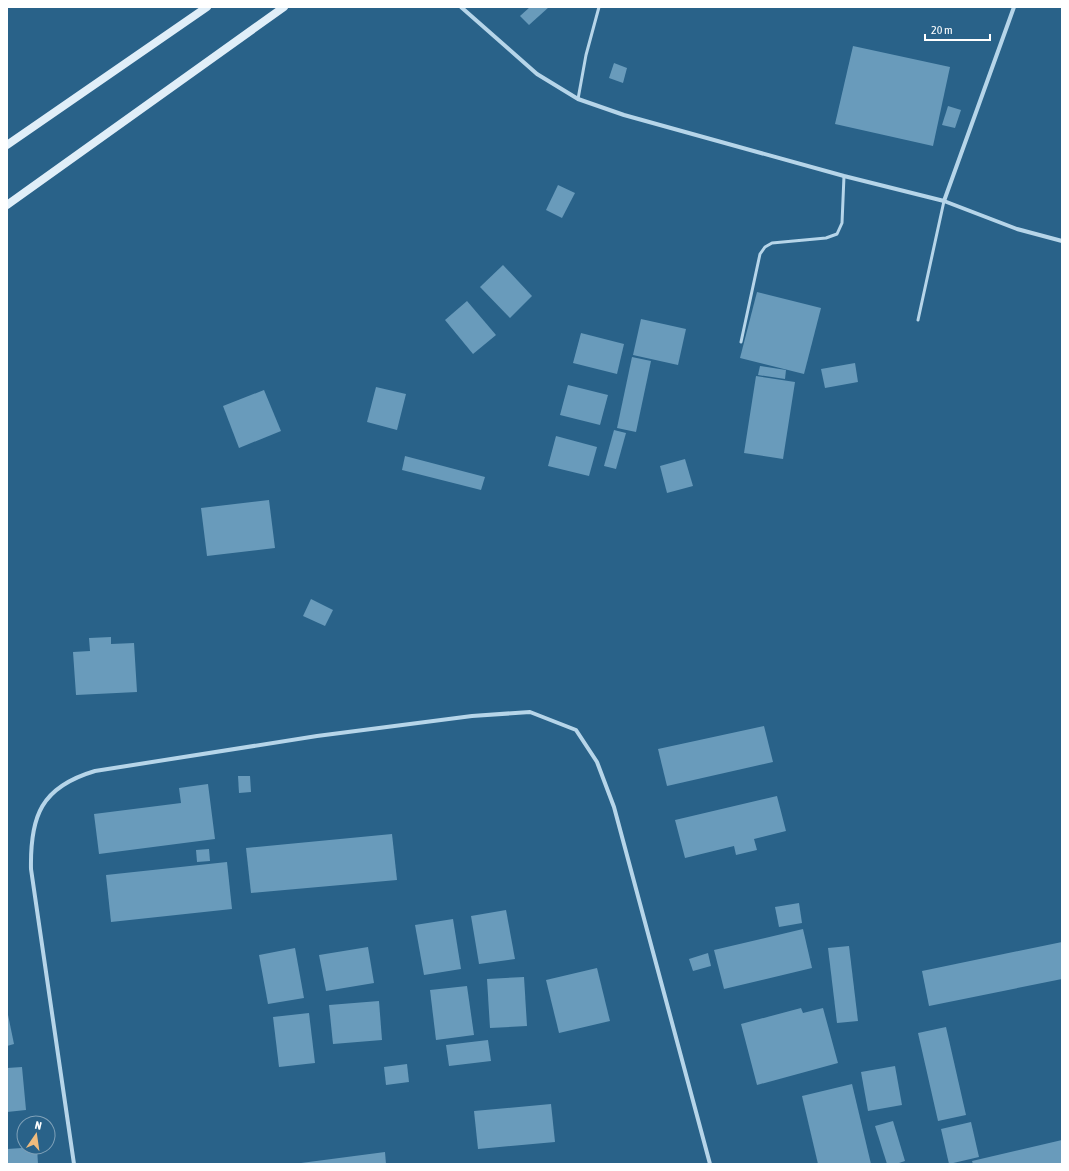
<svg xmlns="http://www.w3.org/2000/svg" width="1069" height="1171" viewBox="0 0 1069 1171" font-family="'Asap Condensed',sans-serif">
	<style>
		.building { fill: #699bbb }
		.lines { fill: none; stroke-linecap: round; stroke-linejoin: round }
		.lane { stroke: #b6d5e9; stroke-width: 3 }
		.street { stroke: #b6d5e9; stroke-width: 4 }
		.secondary { stroke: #e0eef8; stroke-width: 8 }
	</style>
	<rect width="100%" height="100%" fill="#296289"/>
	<g class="building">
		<path d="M 530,7 L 549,7 L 529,25 L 520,16 Z"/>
		<path d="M 853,46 L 950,67 L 933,146 L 835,124 Z"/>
		<path d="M 614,63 L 627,68 L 623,83 L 609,78 Z"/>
		<path d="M 948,106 L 961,110 L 955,128 L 942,125 Z"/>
		<path d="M 558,185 L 575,193 L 562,218 L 546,210 Z"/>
		<path d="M 503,265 L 532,296 L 510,318 L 480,287 Z"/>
		<path d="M 757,292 L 821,308 L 804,374 L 740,358 Z"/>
		<path d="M 467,301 L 496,335 L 473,354 L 445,320 Z"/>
		<path d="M 641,319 L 686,329 L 678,365 L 633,355 Z"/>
		<path d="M 581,333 L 624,344 L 617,374 L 573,363 Z"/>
		<path d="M 632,357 L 651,361 L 636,432 L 617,428 Z"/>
		<path d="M 855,363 L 858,382 L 825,388 L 821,369 Z"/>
		<path d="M 760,366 L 786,370 L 785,379 L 758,375 Z"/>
		<path d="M 756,376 L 795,382 L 783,459 L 744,453 Z"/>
		<path d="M 568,385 L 608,395 L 600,425 L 560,415 Z"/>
		<path d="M 376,387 L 406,394 L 397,430 L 367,422 Z"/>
		<path d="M 264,390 L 281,431 L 239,448 L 223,406 Z"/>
		<path d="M 614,430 L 626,433 L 616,469 L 604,466 Z"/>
		<path d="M 556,436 L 597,447 L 589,476 L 548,466 Z"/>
		<path d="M 405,456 L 485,477 L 481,490 L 402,470 Z"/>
		<path d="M 685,459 L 693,486 L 667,493 L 660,466 Z"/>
		<path d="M 269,500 L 275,548 L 207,556 L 201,508 Z"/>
		<path d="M 311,599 L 333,610 L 325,626 L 303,616 Z"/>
		<path d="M 111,637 L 111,644 L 134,643 L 137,692 L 76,695 L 73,652 L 90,651 L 89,638 Z"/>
		<path d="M 764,726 L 773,762 L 667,786 L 658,749 Z"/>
		<path d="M 238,776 L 250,776 L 251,792 L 239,793 Z"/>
		<path d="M 208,784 L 215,839 L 99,854 L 94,814 L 181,803 L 179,788 Z"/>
		<path d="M 777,796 L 786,831 L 754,839 L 757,850 L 736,855 L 734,846 L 685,858 L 675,820 Z"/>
		<path d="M 392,834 L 397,880 L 251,893 L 246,848 Z"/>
		<path d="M 209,849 L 210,861 L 197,862 L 196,850 Z"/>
		<path d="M 227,862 L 232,909 L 111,922 L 106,875 Z"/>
		<path d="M 799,903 L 802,923 L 779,927 L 775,907 Z"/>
		<path d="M 506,910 L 515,959 L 479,964 L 471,916 Z"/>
		<path d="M 453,919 L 461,969 L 424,975 L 415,925 Z"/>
		<path d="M 803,929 L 812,968 L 724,989 L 714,950 Z"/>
		<path d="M 1062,942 L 1062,979 L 929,1006 L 922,971 Z"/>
		<path d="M 849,946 L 858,1021 L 837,1023 L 828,948 Z"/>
		<path d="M 368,947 L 374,983 L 326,991 L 319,955 Z"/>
		<path d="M 295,948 L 304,998 L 268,1004 L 259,955 Z"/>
		<path d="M 708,953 L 711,966 L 693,971 L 689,959 Z"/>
		<path d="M 597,968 L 610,1021 L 559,1033 L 546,980 Z"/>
		<path d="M 524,977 L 527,1026 L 490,1028 L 487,979 Z"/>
		<path d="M 467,986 L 474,1035 L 436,1040 L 430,990 Z"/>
		<path d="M 379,1001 L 382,1040 L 333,1044 L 329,1005 Z"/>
		<path d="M 801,1008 L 803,1013 L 823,1008 L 838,1063 L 757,1085 L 741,1024 Z"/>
		<path d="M 7,1010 L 14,1044 L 7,1046 Z"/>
		<path d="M 309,1013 L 315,1063 L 279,1067 L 273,1017 Z"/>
		<path d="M 946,1027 L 966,1115 L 938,1121 L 918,1033 Z"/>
		<path d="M 488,1040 L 491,1061 L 449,1066 L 446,1045 Z"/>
		<path d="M 407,1064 L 409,1082 L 386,1085 L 384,1067 Z"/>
		<path d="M 895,1066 L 902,1105 L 868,1111 L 861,1072 Z"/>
		<path d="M 22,1067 L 26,1110 L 7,1112 L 7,1068 Z"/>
		<path d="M 852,1084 L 871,1164 L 818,1164 L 802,1096 Z"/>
		<path d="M 551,1104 L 555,1142 L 478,1149 L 474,1111 Z"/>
		<path d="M 893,1121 L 905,1161 L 896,1164 L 887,1164 L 875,1126 Z"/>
		<path d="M 971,1122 L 979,1157 L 949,1164 L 941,1129 Z"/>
		<path d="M 1062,1140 L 1062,1164 L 973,1164 L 972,1161 Z"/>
		<path d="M 37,1147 L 38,1164 L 7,1164 L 7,1149 Z"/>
		<path d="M 385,1152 L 386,1164 L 302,1164 L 301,1163 Z"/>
	</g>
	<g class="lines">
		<g class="lane">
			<path d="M 578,99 L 586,55 L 599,7"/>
			<path d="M 918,320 L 944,201"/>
			<path d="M 741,342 L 760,254 L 765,247 L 772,243 L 826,238 L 837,234 L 842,223 L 844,176"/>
		</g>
		<g class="street">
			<path d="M 461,7 L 537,74 L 578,99 L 624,115 L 844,176 L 944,201 L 1014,7"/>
			<path d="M 944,201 L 1017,229 L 1062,241"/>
			<path d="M 74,1164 L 31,869 C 30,816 41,787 95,771 L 317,736 L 472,716 L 530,712 L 576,730 L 597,762 L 614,807 L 710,1164"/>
		</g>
		<g class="secondary">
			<path d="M 7,145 L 207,7"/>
			<path d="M 7,205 L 284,7"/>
		</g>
	</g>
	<rect width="1069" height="1171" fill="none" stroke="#ffffff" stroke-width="16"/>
	<g transform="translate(36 1135) rotate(13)"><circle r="19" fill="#296289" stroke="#7fa1b8"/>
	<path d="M0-3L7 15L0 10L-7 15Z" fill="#f0bc7d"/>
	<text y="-6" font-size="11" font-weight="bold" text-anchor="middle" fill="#ffffff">N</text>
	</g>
	<path d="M925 34v6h65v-6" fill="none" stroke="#ffffff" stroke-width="2"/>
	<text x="931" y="34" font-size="12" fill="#ffffff" stroke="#296289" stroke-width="3" paint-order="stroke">20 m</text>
</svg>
